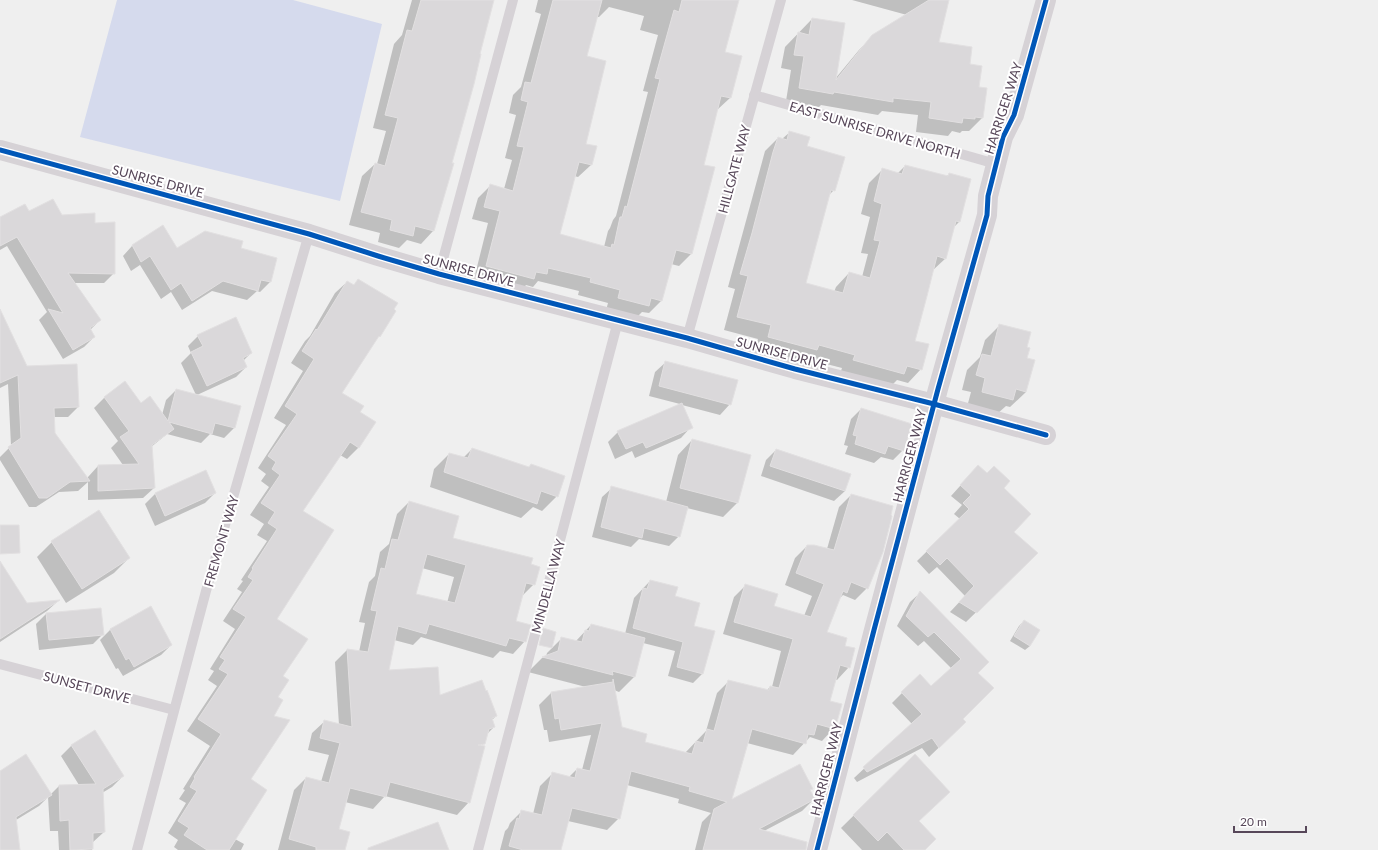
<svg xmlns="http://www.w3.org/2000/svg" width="1378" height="850" viewBox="0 0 1378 850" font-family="Lato,sans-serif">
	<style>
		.green { fill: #d5daed }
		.shadow { fill: #0003; fill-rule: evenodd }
		.building { fill: #dad8da; stroke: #e2e0e1; fill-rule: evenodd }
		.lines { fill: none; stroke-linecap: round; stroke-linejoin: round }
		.service { stroke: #d6d2d6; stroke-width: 10 }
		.minor { stroke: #d6d2d6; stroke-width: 20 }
		.cycleway-casing { stroke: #fff; stroke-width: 8 }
		.cycleway { stroke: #0057b8; stroke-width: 5 }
		.labels { text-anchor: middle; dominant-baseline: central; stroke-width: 4; stroke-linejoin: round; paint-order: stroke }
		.street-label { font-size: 13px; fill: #574759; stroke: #fff }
	</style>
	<rect width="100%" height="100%" fill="#efefef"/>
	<path class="green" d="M 117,0 L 293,0 L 382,24 L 340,201 L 80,137 Z"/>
	<g class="shadow">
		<path d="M 412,0 L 493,0 L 450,163 L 453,164 L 433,231 L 421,244 L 407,240 L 399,248 L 378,242 L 380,233 L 349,225 L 362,176 L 375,164 L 377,164 L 386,131 L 373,128 L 394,44 L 402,35 Z"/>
		<path d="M 538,0 L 738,0 L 724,52 L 730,98 L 717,110 L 703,165 L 691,254 L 679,266 L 671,264 L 661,301 L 649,313 L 642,312 L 636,318 L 606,310 L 608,303 L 578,295 L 579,291 L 538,281 L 533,287 L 526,285 L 521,291 L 474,279 L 488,223 L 472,219 L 478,198 L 490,186 L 504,189 L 512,160 L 505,158 L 516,115 L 509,113 L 513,95 L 521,87 L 541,14 L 535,12 ZM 609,7 L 644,16 L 640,30 L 658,35 L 643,91 L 648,92 L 616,216 L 613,220 L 610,228 L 608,231 L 604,247 L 559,234 L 574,176 L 578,177 L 591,165 L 585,145 L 586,57 L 597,17 L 599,17 Z"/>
		<path d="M 852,0 L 933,0 L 937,43 L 969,65 L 978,88 L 982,118 L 969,131 L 962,131 L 960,133 L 952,131 L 948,136 L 916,132 L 918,115 L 882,111 L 878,115 L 821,105 L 819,107 L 786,101 L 791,70 L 781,68 L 785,47 L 812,19 L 835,79 L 859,50 L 873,36 L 907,15 Z"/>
		<path d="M 790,132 L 806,146 L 834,190 L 828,196 L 804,283 L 834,292 L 836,287 L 849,273 L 862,277 L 868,254 L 861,253 L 870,217 L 861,214 L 869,183 L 882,170 L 897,174 L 905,166 L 947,176 L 949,174 L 959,222 L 954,227 L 946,258 L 932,271 L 914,342 L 921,369 L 908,383 L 897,380 L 890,387 L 840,374 L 842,368 L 807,359 L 803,362 L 755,350 L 758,339 L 724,330 L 735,289 L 728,287 L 765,151 L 778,138 L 782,139 Z"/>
		<path d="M 29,213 L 61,216 L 114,273 L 104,283 L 74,283 L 100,320 L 90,330 L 94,337 L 84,347 L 63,359 L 39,320 L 47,312 L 7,246 L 0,250 L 0,218 Z"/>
		<path d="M 163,227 L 177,249 L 276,258 L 270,282 L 260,292 L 257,291 L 247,300 L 212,291 L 182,310 L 171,292 L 161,299 L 140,265 L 131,271 L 123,256 L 132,246 Z"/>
		<path d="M 358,280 L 394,311 L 379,336 L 375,340 L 341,393 L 359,412 L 359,447 L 347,459 L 340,455 L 302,511 L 276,619 L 282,676 L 272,717 L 250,780 L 235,839 L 244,844 L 241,850 L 178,850 L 174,847 L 178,840 L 168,833 L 186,803 L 179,799 L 185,790 L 183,789 L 210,746 L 187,731 L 217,686 L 208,680 L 214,671 L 210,669 L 235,629 L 223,621 L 242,592 L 237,589 L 243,581 L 241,580 L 267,541 L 257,535 L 264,524 L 250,515 L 269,487 L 261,481 L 266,474 L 258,468 L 286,425 L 274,418 L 303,371 L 291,363 L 305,341 L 310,336 L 335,293 L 347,282 L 353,286 Z"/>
		<path d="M 1000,325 L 1026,347 L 1026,392 L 1010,407 L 1006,406 L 997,414 L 967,407 L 971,392 L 962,390 L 967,370 L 980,357 L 985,340 Z"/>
		<path d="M 198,336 L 251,353 L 243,361 L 246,367 L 236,377 L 197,395 L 240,407 L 234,428 L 224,438 L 210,434 L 201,443 L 167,434 L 151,447 L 154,488 L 143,498 L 88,500 L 88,482 L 78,491 L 59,492 L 36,507 L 29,507 L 0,460 L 0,457 L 11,446 L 8,384 L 0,388 L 0,345 L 26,367 L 78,407 L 68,417 L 53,417 L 54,433 L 88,481 L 88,477 L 98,466 L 123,465 L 111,448 L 118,441 L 94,408 L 104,398 L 125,383 L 141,404 L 162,415 L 166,400 L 176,390 L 196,395 L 181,363 L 191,353 L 188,346 Z"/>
		<path d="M 666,362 L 730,404 L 720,415 L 682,405 L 691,427 L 681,438 L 635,458 L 632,451 L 615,459 L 608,442 L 618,432 L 680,404 L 649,396 L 655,372 Z"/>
		<path d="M 861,409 L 903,450 L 893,460 L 881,457 L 874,463 L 845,454 L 848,446 L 844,445 L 851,419 Z"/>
		<path d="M 692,440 L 750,456 L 737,503 L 723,517 L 687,508 L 679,536 L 669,546 L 639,539 L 631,547 L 592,537 L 602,497 L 612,488 L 666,502 L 678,455 Z"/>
		<path d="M 472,449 L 557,496 L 542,511 L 533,507 L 521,518 L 430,487 L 434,469 L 449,454 L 463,458 Z"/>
		<path d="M 776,450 L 845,491 L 834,501 L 761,476 L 766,460 Z"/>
		<path d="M 205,471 L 215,493 L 205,503 L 155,526 L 145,504 L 155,494 Z"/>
		<path d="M 969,476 L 1002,489 L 1013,532 L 1037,553 L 966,622 L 950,612 L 965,596 L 937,567 L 929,574 L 917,561 L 960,519 L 954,514 L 962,505 L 951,496 Z"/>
		<path d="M 851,495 L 867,588 L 855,600 L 843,595 L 838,600 L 825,633 L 844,646 L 849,667 L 837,680 L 835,679 L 829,701 L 834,728 L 822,741 L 810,737 L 793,755 L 747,743 L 730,801 L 809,790 L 814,799 L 802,811 L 764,831 L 795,850 L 695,850 L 702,822 L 711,813 L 678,803 L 679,799 L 627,785 L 619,818 L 607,830 L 568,821 L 560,850 L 500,850 L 505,831 L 508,828 L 510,823 L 522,811 L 533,814 L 540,786 L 552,774 L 569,777 L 577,769 L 582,770 L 591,735 L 549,742 L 547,730 L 544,730 L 539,705 L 551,693 L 586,687 L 528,672 L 542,658 L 546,657 L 547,653 L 562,638 L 575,642 L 591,625 L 625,634 L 634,598 L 650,581 L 674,597 L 693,626 L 702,674 L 693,683 L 668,676 L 675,651 L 643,643 L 634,677 L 619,692 L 614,690 L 621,728 L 643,743 L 685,753 L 706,731 L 717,693 L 729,681 L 766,691 L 770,687 L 772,687 L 781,651 L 723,634 L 734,597 L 746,585 L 773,606 L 804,616 L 812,596 L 785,585 L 795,558 L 807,546 L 827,549 L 839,507 Z"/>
		<path d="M 409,502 L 452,538 L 530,565 L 534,584 L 521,597 L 515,622 L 525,641 L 513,654 L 500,651 L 493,658 L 421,637 L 413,645 L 394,640 L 387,671 L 439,696 L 496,716 L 492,720 L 494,727 L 487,734 L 484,743 L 481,746 L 469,802 L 457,815 L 385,796 L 373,809 L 345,802 L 338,830 L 344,850 L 278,850 L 294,790 L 306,778 L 321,782 L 329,755 L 308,750 L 312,733 L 325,721 L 339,725 L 335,662 L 347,650 L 359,652 L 365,623 L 359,622 L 369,582 L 375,576 L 380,552 L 389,544 L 397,514 ZM 422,568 L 454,577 L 447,603 L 415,595 Z"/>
		<path d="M 52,542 L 129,558 L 114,573 L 66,603 L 37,557 Z"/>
		<path d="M 0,562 L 27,604 L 58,601 L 47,611 L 0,642 Z"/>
		<path d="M 920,593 L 976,673 L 962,719 L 955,732 L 929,757 L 922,748 L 857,782 L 854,778 L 912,724 L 892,703 L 920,675 L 931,687 L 952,669 L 924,641 L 918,646 L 897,626 L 910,602 Z"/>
		<path d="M 151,608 L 171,645 L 161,655 L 123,676 L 118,668 L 116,669 L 100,640 L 110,630 Z"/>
		<path d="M 46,614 L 103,634 L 93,644 L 39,650 L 36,624 Z"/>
		<path d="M 1024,621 L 1030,646 L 1025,650 L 1010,641 L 1019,626 Z"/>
		<path d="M 72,745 L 123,776 L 112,787 L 102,793 L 104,832 L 92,843 L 92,850 L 59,850 L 58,831 L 50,831 L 48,797 L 39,806 L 16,820 L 19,850 L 0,850 L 0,772 L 50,795 L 59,786 L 79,785 L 61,756 Z"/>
		<path d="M 915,755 L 918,822 L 924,850 L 862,850 L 841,828 Z"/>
	</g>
	<g class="building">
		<path d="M 421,0 L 494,0 L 480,54 L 481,54 L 474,84 L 452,163 L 454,163 L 434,231 L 415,226 L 413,236 L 390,230 L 392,220 L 361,212 L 375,163 L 385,166 L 398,118 L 385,115 L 407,30 L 412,31 Z"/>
		<path d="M 553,0 L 602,0 L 587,56 L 606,61 L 586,144 L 597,146 L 592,165 L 579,162 L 560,234 L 611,248 L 612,244 L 614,245 L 620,217 L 622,217 L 625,206 L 627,207 L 660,79 L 655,78 L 674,10 L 679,12 L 682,0 L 739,0 L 725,52 L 742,56 L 731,98 L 721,96 L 704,165 L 715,167 L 692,254 L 676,250 L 662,301 L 651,298 L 649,306 L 618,298 L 620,290 L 590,282 L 591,278 L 548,268 L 547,274 L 536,272 L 534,279 L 486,266 L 500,211 L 484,207 L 490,184 L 513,191 L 524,147 L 517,146 L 528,102 L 521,100 L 525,82 L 531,83 Z"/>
		<path d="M 929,0 L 949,0 L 939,42 L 972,47 L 970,64 L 982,66 L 979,87 L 987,88 L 983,118 L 975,117 L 975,119 L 963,118 L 962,123 L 929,118 L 931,102 L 893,98 L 893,102 L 834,92 L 833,94 L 799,88 L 804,56 L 794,55 L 798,32 L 809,35 L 812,18 L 845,23 L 836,80 L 872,35 Z"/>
		<path d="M 789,131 L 810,137 L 807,146 L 845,157 L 835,191 L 831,190 L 806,283 L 843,293 L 849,272 L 870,278 L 880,241 L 874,240 L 882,204 L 874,201 L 882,168 L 902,174 L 905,165 L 948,176 L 949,173 L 971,179 L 960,222 L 956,221 L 946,259 L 937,256 L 927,296 L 915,341 L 929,344 L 922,370 L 907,366 L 904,374 L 853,360 L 855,355 L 819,345 L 817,350 L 768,337 L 771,325 L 737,317 L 748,276 L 740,274 L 752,233 L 773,152 L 778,137 L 787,140 Z"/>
		<path d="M 53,199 L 62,215 L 95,213 L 95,223 L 115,222 L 115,274 L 68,273 L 101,320 L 90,328 L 95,337 L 73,350 L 48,309 L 63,313 L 17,237 L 0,246 L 0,217 L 25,204 L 29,211 Z"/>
		<path d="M 163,225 L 177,248 L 205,231 L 243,241 L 241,248 L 277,258 L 271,282 L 261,280 L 258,291 L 223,281 L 192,301 L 181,283 L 171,290 L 150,256 L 141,262 L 132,245 Z"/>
		<path d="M 358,279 L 398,303 L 394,309 L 396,311 L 380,337 L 379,336 L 342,393 L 364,406 L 360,412 L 376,422 L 359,448 L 350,442 L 303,511 L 334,530 L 277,619 L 308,639 L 283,676 L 289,680 L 278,697 L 283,700 L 274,716 L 290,720 L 251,779 L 267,790 L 229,850 L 207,850 L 184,835 L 189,828 L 178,821 L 197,791 L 190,787 L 195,778 L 194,777 L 221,734 L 198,719 L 228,674 L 219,669 L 225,660 L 220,657 L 246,617 L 233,609 L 253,580 L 248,577 L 253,569 L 252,568 L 277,529 L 268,523 L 275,512 L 261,503 L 280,475 L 272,469 L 276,462 L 268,456 L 297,414 L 285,406 L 314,359 L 302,351 L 316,329 L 317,330 L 347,281 L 354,285 Z"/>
		<path d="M 0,309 L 27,366 L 77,364 L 79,407 L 54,408 L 55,433 L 90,481 L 70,482 L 47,498 L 39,498 L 8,447 L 21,438 L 18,375 L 0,383 Z"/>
		<path d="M 236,317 L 252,353 L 243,358 L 247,367 L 207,386 L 191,352 L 203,346 L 197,335 Z"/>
		<path d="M 999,324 L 1031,332 L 1027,347 L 1030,348 L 1027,358 L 1035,360 L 1026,392 L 1016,389 L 1013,400 L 982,392 L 985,378 L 976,375 L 982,354 L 991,356 Z"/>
		<path d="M 665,361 L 738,380 L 731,405 L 659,386 Z"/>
		<path d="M 125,381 L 141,403 L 150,396 L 168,421 L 176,389 L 241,406 L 235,428 L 215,423 L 212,434 L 169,422 L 174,429 L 152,445 L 155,488 L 98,491 L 98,465 L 139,464 L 120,437 L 129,431 L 104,397 Z"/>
		<path d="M 682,403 L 693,428 L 646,448 L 643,442 L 626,449 L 617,431 Z"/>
		<path d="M 861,408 L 912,424 L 904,451 L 888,446 L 885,454 L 855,444 L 857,436 L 853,435 Z"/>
		<path d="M 692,439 L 751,455 L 738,503 L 680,488 Z"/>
		<path d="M 472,448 L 529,467 L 531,464 L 565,476 L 558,497 L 541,491 L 537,504 L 444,472 L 449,453 L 468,458 Z"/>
		<path d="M 776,449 L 851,474 L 845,491 L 770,466 Z"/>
		<path d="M 978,465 L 987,473 L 994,466 L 1010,481 L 1004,488 L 1031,514 L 1014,532 L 1038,553 L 977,613 L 959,602 L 974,586 L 947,558 L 940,565 L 926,551 L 969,509 L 963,503 L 971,495 L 960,485 Z"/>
		<path d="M 206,470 L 216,493 L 165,516 L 155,493 Z"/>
		<path d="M 611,486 L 688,507 L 680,537 L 644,528 L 642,538 L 601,527 Z"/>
		<path d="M 851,494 L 893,506 L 891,515 L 892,516 L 883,552 L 868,589 L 851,582 L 847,593 L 843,591 L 827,632 L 847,638 L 845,646 L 855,648 L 850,668 L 840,665 L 830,701 L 842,704 L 835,729 L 817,724 L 814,735 L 808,734 L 806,744 L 752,729 L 732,799 L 800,764 L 813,789 L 810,790 L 815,799 L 759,829 L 807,842 L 806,850 L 703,850 L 714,809 L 727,802 L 689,791 L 690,787 L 631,771 L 620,819 L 572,808 L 561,850 L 523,850 L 509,846 L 517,818 L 519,819 L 521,810 L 542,815 L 552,772 L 575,778 L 577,768 L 590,771 L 602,723 L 561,730 L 559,718 L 555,719 L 551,692 L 613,682 L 613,679 L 622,727 L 647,734 L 645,742 L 692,754 L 696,741 L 703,743 L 707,729 L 714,731 L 728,680 L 769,690 L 770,686 L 779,688 L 793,639 L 734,622 L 745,584 L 778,594 L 774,606 L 811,617 L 824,584 L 796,573 L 807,545 L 814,545 L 834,550 Z"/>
		<path d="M 409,501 L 459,516 L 453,538 L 533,558 L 531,564 L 540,567 L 535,585 L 526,583 L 516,621 L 531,625 L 526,642 L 509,638 L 506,646 L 429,624 L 426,634 L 398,626 L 389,670 L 438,667 L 440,695 L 482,680 L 486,691 L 487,690 L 497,716 L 492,718 L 495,727 L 489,729 L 485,744 L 478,745 L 485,746 L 470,803 L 390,782 L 386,797 L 350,788 L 339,829 L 350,832 L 345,850 L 316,850 L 316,847 L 289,839 L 306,777 L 329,783 L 340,743 L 320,738 L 324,720 L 352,727 L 347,649 L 368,652 L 377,611 L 371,610 L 381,568 L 385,569 L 392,539 L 398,540 ZM 427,554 L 466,565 L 455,603 L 416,594 Z"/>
		<path d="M 99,510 L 130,558 L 82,589 L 51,541 Z"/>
		<path d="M 0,525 L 19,525 L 20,553 L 0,554 Z"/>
		<path d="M 0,561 L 27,603 L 60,600 L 0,639 Z"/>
		<path d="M 650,580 L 678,587 L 675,596 L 700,603 L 694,626 L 715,631 L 703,674 L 677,667 L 683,642 L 633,628 L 643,588 L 647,589 Z"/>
		<path d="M 920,591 L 989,662 L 978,673 L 994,688 L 963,719 L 966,722 L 939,748 L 932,738 L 867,772 L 863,767 L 922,714 L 901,692 L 920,674 L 931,686 L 961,659 L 934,632 L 928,637 L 906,616 Z"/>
		<path d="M 151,606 L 172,645 L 134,667 L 129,658 L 126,660 L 110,629 Z"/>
		<path d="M 101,608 L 104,635 L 49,640 L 46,613 Z"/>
		<path d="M 1024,620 L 1040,630 L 1030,646 L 1014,636 Z"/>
		<path d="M 591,624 L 645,638 L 635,677 L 612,671 L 613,675 L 542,657 L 558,651 L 561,637 L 582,642 L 585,630 L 589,631 Z"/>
		<path d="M 543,628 L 556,632 L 552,648 L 539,645 Z"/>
		<path d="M 95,730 L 124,776 L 103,789 L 105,832 L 93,833 L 93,849 L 70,850 L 69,820 L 60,821 L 59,785 L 96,784 L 71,745 Z"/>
		<path d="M 26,754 L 52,795 L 16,817 L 20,850 L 0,850 L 0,771 Z"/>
		<path d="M 915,754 L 950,792 L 919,821 L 936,839 L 925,850 L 904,850 L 887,832 L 878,841 L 853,815 Z"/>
		<path d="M 438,822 L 449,850 L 368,850 L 368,848 Z"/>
	</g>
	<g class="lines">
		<g class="service">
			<path d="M 754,95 L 996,164"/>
			<path d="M 439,274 L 513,0"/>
			<path d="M 687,338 L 781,0"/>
			<path d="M 0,664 L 174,710"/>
			<path d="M 137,850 L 206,591 L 309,234"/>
			<path d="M 478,850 L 618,321"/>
		</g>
		<g class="minor">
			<path d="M 0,150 L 309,234 L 378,256 L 439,274 L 687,338 L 795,369 L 934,404 L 1046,435"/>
			<path d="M 817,850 L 874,630 L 938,389 L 987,215 L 988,196 L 1003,137 L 1014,115 L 1046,0"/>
		</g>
		<g class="cycleway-casing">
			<g id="cycleway">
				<path d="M 0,150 L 309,234 L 378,256 L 439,274 L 687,338 L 795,369 L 934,404 L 1046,435"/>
				<path d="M 817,850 L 874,630 L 938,389 L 987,215 L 988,196 L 1003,137 L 1014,115 L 1046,0"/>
			</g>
		</g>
		<use href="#cycleway" class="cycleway"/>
	</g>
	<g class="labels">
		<g class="street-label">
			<text transform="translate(1003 108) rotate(-72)">HARRIGER WAY</text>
			<text transform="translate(875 130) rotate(16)">EAST SUNRISE DRIVE NORTH</text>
			<text transform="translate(734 169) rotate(-75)">HILLGATE WAY</text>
			<text transform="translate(158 181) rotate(15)">SUNRISE DRIVE</text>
			<text transform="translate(469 270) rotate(15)">SUNRISE DRIVE</text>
			<text transform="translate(782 353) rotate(15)">SUNRISE DRIVE</text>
			<text transform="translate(909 456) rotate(-75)">HARRIGER WAY</text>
			<text transform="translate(221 541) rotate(-74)">FREMONT WAY</text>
			<text transform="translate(548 586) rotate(-75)">MINDELLA WAY</text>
			<text transform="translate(87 687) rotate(15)">SUNSET DRIVE</text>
			<text transform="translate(826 769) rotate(-76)">HARRIGER WAY</text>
		</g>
	</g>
	<path d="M1234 826v6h72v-6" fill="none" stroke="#574759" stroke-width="2"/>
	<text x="1240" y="826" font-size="12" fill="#574759" stroke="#ffffff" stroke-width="3" paint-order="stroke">20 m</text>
</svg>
